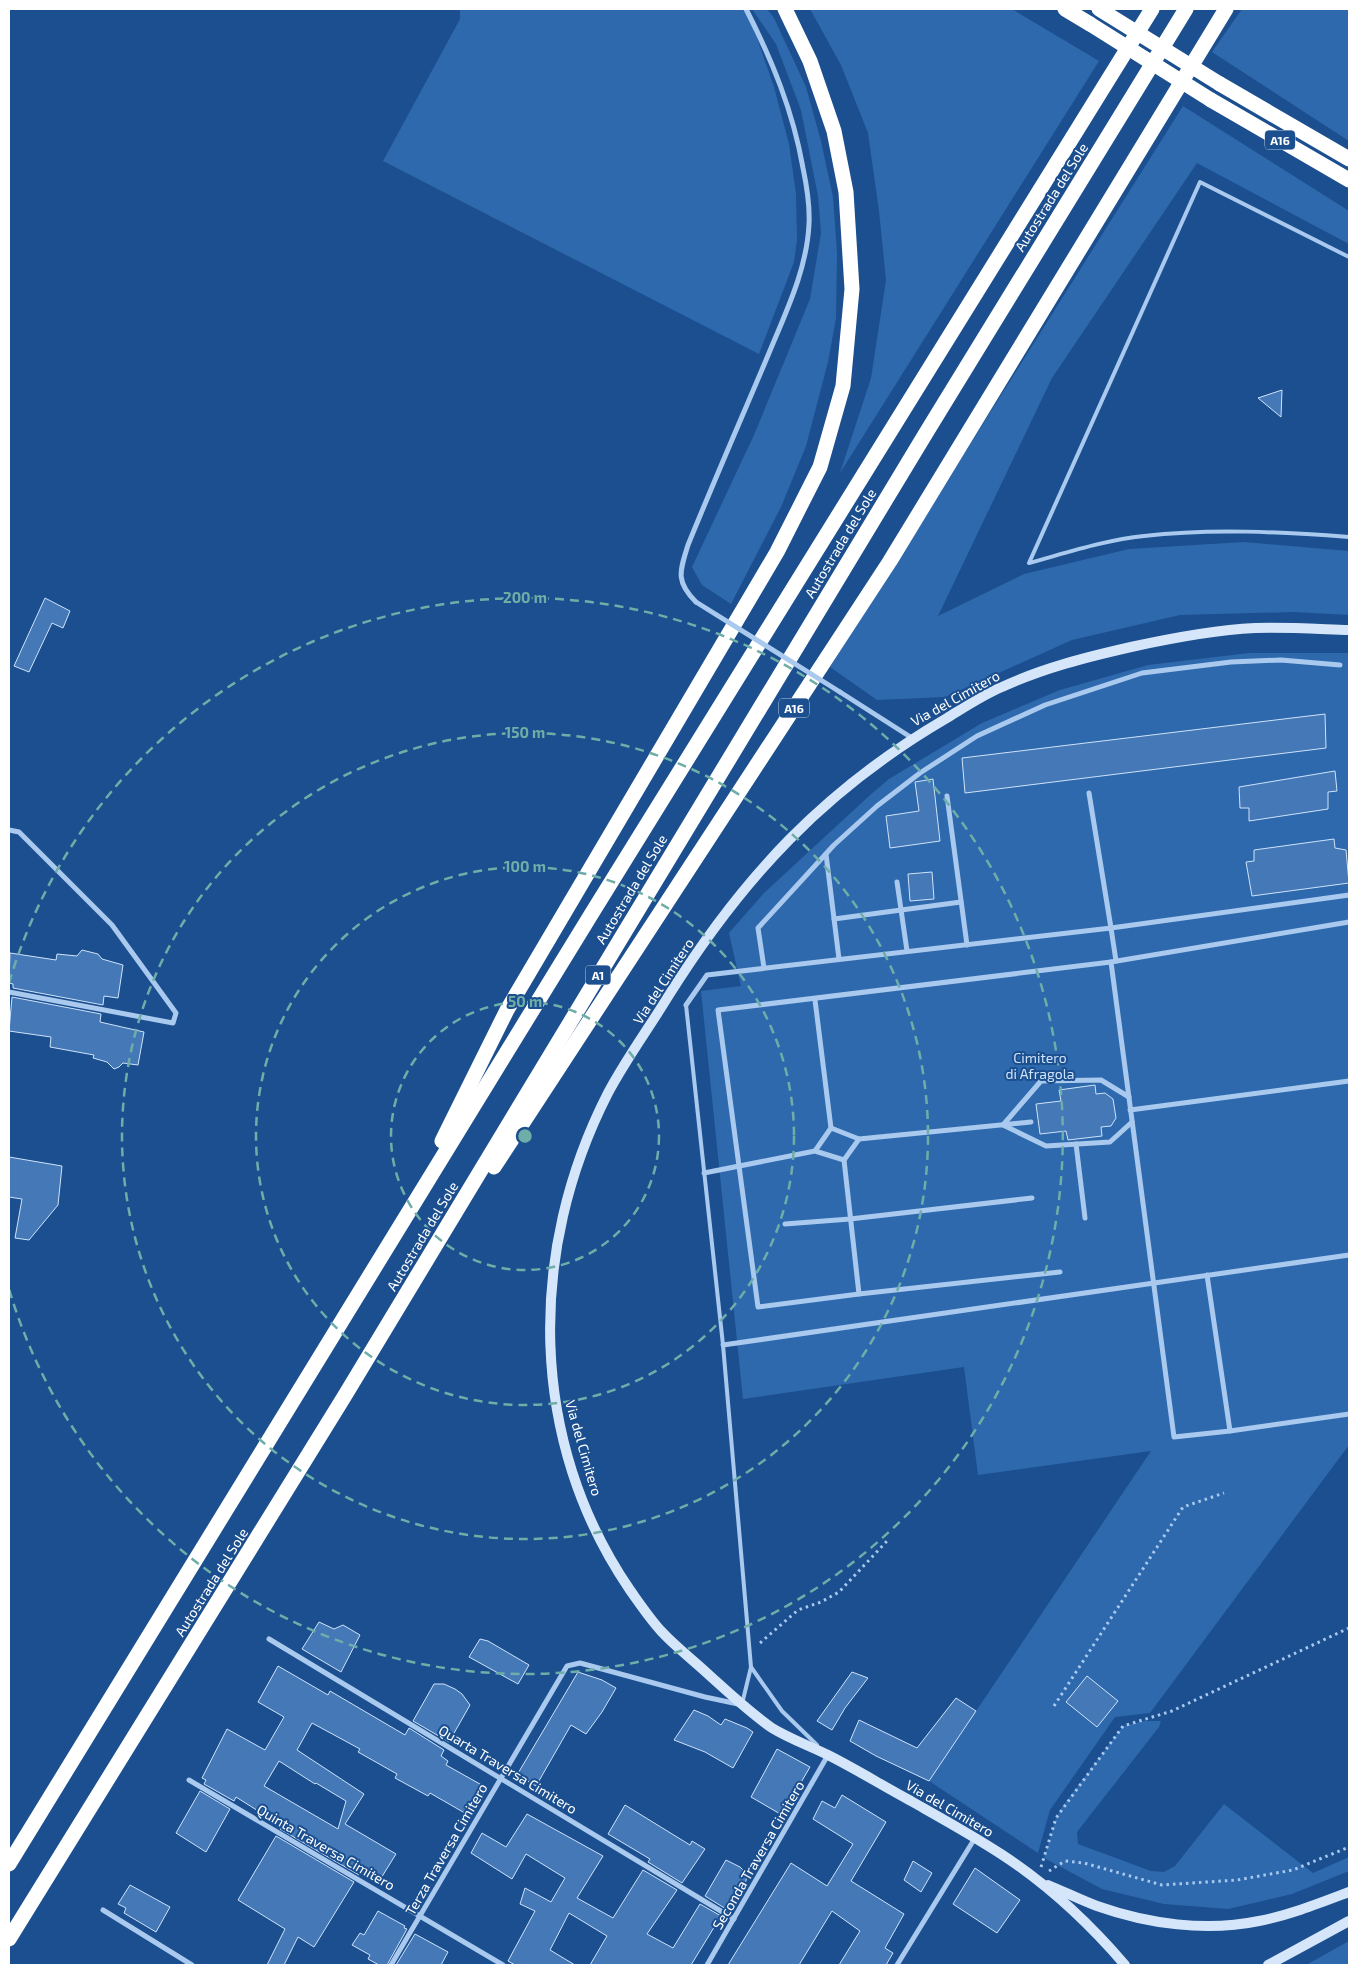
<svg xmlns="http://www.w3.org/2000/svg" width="1358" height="1974" viewBox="0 0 1358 1974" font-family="'Exo 2',sans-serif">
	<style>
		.green { fill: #2e69ad }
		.building { fill: #4478b7; stroke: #cfe3fa; fill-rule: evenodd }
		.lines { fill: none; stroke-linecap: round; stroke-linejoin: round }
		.path { stroke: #a9c9ee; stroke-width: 3; stroke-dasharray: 2.5 4; stroke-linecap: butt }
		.lane { stroke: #a9c9ee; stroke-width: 4 }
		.street { stroke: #a9c9ee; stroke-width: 5 }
		.secondary { stroke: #d6e6fa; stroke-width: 10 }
		.highway { stroke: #fff; stroke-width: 15 }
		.street-bridge { stroke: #a9c9ee; stroke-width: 5 }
		.highway-bridge { stroke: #fff; stroke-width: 15 }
		.ring { fill: none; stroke: #6fada8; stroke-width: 2.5; stroke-dasharray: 9 6 }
		.labels { text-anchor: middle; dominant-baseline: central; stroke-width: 4; stroke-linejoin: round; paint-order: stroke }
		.shield { fill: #1b4f8f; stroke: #bbcadd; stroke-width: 1 }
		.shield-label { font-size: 12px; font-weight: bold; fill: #fff }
		.street-label { font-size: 14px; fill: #fff; stroke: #1b4f8f }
		.park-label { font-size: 14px; fill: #cfe3fa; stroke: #1b4f8f }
		.centre { fill: #6fada8; stroke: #1b4f8f; stroke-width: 2.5 }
		.ring-label { font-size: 15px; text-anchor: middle; font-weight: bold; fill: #6fada8; stroke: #1b4f8f; stroke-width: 4; stroke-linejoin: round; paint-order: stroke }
	</style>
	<rect width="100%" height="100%" fill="#1b4f8f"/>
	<g class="green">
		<path d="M 460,9 L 745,9 L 749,15 L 774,87 L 789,144 L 796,194 L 797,240 L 794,262 L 759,354 L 383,161 L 460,19 Z"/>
		<path d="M 752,9 L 767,9 L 774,18 L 806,87 L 821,141 L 833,197 L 837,253 L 836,318 L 828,362 L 806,446 L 781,507 L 731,604 L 702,585 L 692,567 L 754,435 L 810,299 L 821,233 L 818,196 L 801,110 L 776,44 Z"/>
		<path d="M 810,9 L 1012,9 L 1099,61 L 840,473 L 871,378 L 886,280 L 879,211 L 868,133 L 841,65 Z"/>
		<path d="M 1242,9 L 1349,9 L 1349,141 L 1212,52 Z"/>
		<path d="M 1183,106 L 1349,211 L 1349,244 L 1197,163 L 1052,378 L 938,616 L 1024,574 L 1129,549 L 1244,542 L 1349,551 L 1349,615 L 1294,612 L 1180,615 L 1072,640 L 945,697 L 877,700 L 830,667 Z"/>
		<path d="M 1249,653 L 1349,653 L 1349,1445 L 1150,1713 L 1115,1717 L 1050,1810 L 1038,1853 L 929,1781 L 1151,1451 L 978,1475 L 964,1367 L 743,1399 L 701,991 L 741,986 L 729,933 L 764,893 L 869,796 L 889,779 L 982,723 L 1060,690 L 1148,665 Z"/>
		<path d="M 1144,1721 L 1161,1721 L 1159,1727 L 1077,1832 L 1078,1844 L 1151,1871 L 1164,1872 L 1175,1866 L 1224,1804 L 1313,1873 L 1349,1857 L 1349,1871 L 1292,1894 L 1228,1909 L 1164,1904 L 1102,1889 L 1044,1858 L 1056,1818 L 1062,1807 L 1123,1726 Z"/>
		<path d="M 1349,1941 L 1349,1965 L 1306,1965 Z"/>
	</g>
	<g class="building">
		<path d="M 1282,390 L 1281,417 L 1258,398 Z"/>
		<path d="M 45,598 L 70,611 L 63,628 L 52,623 L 29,672 L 14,666 Z"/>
		<path d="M 1325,714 L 1326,748 L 965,793 L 962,758 Z"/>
		<path d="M 1335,771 L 1337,791 L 1328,792 L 1328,809 L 1249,821 L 1249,808 L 1240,808 L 1239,787 Z"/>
		<path d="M 933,779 L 940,841 L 890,848 L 886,816 L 919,811 L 915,782 Z"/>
		<path d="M 1334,839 L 1335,848 L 1346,850 L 1349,883 L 1252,896 L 1246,862 L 1254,861 L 1254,850 Z"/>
		<path d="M 932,872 L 934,899 L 910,901 L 908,874 Z"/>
		<path d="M 82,950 L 98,954 L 102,959 L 123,965 L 118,998 L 104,996 L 103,1005 L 13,988 L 13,984 L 9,983 L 10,953 L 56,960 L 57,954 L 77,956 Z"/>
		<path d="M 12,997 L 101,1014 L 100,1022 L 144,1032 L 138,1065 L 123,1063 L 119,1067 L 114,1069 L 107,1062 L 93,1058 L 94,1055 L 50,1047 L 51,1037 L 9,1031 Z"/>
		<path d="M 1095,1085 L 1096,1094 L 1105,1093 L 1113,1099 L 1116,1118 L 1111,1126 L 1101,1127 L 1102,1136 L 1068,1140 L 1066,1131 L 1040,1134 L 1036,1104 L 1061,1101 L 1059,1090 Z"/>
		<path d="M 9,1157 L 62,1166 L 58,1205 L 29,1240 L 15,1238 L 22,1199 L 9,1197 Z"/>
		<path d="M 319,1622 L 334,1629 L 343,1625 L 360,1635 L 341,1672 L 302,1649 Z"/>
		<path d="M 480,1639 L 488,1641 L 529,1665 L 518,1684 L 469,1657 Z"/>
		<path d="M 278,1666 L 328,1695 L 330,1691 L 405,1735 L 409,1728 L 444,1750 L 441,1756 L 448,1761 L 446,1765 L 487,1788 L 470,1816 L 430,1793 L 428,1796 L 395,1778 L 397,1774 L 358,1752 L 360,1749 L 312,1723 L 297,1750 L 364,1794 L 345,1824 L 396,1854 L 378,1883 L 360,1872 L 359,1875 L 280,1829 L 282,1826 L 236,1797 L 234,1801 L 204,1784 L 206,1780 L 202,1778 L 227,1729 L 265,1750 L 284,1717 L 258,1702 ZM 279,1761 L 315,1784 L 316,1783 L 346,1801 L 338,1829 L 264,1786 Z"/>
		<path d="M 578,1672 L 602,1680 L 616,1688 L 602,1712 L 586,1734 L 571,1725 L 536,1786 L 517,1775 Z"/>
		<path d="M 852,1672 L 868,1678 L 845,1708 L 832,1730 L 817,1721 Z"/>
		<path d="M 1087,1676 L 1118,1701 L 1097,1727 L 1066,1702 Z"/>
		<path d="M 434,1684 L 444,1684 L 455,1689 L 462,1694 L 470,1705 L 449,1742 L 413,1721 Z"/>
		<path d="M 956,1698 L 976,1711 L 929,1781 L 876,1756 L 850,1741 L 859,1720 L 917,1748 Z"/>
		<path d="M 694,1710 L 708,1716 L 721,1725 L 725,1719 L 747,1728 L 753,1732 L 733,1768 L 705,1752 L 674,1740 Z"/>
		<path d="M 777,1749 L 810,1767 L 782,1815 L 751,1797 Z"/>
		<path d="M 200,1791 L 230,1809 L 206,1852 L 176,1833 Z"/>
		<path d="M 842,1795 L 886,1822 L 851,1881 L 904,1914 L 885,1948 L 893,1953 L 886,1965 L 839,1965 L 860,1931 L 832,1911 L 799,1965 L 728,1965 L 791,1863 L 827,1886 L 853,1844 L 813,1819 L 822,1801 L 835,1808 Z"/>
		<path d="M 625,1805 L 690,1845 L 692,1841 L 705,1849 L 682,1883 L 648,1862 L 650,1859 L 608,1834 Z"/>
		<path d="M 527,1814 L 603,1856 L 577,1898 L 613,1918 L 643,1870 L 677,1890 L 647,1934 L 673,1948 L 700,1904 L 721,1916 L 691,1965 L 590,1965 L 607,1936 L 569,1913 L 550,1950 L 575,1965 L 515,1965 L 508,1961 L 535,1911 L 520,1904 L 525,1888 L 551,1902 L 565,1878 L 526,1854 L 512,1879 L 471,1853 L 482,1833 L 506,1847 Z"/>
		<path d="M 276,1836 L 354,1882 L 314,1947 L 298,1937 L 284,1965 L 267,1965 L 285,1929 L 238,1900 Z"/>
		<path d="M 726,1860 L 740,1867 L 747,1874 L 746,1881 L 729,1908 L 727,1907 L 726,1909 L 705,1896 Z"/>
		<path d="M 913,1861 L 932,1873 L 921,1892 L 904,1880 Z"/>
		<path d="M 975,1868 L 1020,1900 L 997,1933 L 953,1904 Z"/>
		<path d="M 130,1885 L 170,1907 L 156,1932 L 124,1913 L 126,1908 L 118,1904 Z"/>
		<path d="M 378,1911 L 405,1926 L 404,1928 L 407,1929 L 387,1965 L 379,1965 L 368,1959 L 370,1955 L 352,1945 L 360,1933 L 364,1935 Z"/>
		<path d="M 415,1934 L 448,1952 L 441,1965 L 396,1965 Z"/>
	</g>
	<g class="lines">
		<g class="path">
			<path d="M 760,1643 L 798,1610 L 821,1602 L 839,1592 L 887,1541"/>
			<path d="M 1054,1706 L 1183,1507 L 1224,1493"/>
			<path d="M 1041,1867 L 1056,1818 L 1123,1726 L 1172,1711 L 1349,1628"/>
			<path d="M 1049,1871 L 1065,1861 L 1084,1863 L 1162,1885 L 1237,1880 L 1293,1870 L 1349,1847"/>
		</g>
		<g class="lane">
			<path d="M 1349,257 L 1200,182 L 1029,563 C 1066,553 1105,540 1144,536 C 1212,528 1281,532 1349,537"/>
			<path d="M 686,1005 L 723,1345 L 751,1667 L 742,1704"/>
			<path d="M 751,1667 L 782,1711 L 817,1745"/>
		</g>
		<g class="street">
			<path d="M 696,602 C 675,581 680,571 688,545 C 714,481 742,417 769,353 C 786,312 807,269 809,224 C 810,205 807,187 803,168 C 793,111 772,60 746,9"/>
			<path d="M 840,692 L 912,738"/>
			<path d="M 1089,793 L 1111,928 L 1349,895"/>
			<path d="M 947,796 L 967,945"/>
			<path d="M 9,830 L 19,832 L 112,925 L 176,1013 L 173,1023 L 9,992"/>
			<path d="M 826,854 L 839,959"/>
			<path d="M 897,882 L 907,951"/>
			<path d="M 834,919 L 961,902"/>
			<path d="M 764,968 L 758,928 L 834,845 L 877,806 L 920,773 L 977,736 L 1045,705 L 1142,673 L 1231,662 L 1281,660 L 1340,665"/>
			<path d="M 815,1000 L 831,1128"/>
			<path d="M 686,1005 L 707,975 L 1111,928 L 1116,961"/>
			<path d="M 1129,1097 L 1101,1080 L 1041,1081 L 1003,1125 L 1046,1146 L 1110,1142 L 1132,1122"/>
			<path d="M 1130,1110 L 1349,1081"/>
			<path d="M 859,1139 L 1031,1122"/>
			<path d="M 1076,1144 L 1085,1218"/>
			<path d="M 844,1160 L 859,1294"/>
			<path d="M 704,1173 L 815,1151 L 831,1128 L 859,1139 L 844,1160 L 815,1151"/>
			<path d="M 785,1224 L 850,1219 L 1032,1198"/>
			<path d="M 1060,1272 L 859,1294 L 758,1307 L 718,1010 L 1111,962"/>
			<path d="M 1207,1275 L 1230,1431 L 1349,1414"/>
			<path d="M 723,1345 L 1349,1255"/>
			<path d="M 1230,1431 L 1174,1437 L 1111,962 L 1349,922"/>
			<path d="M 269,1639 L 734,1919"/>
			<path d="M 189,1780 L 503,1965"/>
			<path d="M 103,1910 L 192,1965"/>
			<path d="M 391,1965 L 567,1666 L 580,1663 L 705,1697 L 738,1704"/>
			<path d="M 707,1965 L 828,1755"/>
			<path d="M 897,1965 L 975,1838"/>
		</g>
		<g class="secondary">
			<path d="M 1048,1885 C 1065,1892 1081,1900 1097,1906 C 1148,1924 1206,1932 1259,1921 C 1290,1915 1320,1903 1349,1892"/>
			<path d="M 1125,1965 C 1089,1923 1047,1884 1001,1854 C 972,1835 941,1818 911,1801 C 883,1786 856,1769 828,1755 C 810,1746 790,1739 772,1728 C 749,1712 729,1693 708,1674 C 693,1660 676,1647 662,1632 C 650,1619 640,1604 630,1590 C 528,1441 527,1251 608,1093 C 626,1059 649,1028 669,995 C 743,877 825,789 947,718 C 965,707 983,695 1002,687 C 1043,668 1087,657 1131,647 C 1172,638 1213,630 1255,628 C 1286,627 1318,629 1349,630"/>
			<path d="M 1268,1965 L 1349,1921"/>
		</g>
		<g class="highway">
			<path d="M 1065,9 L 1090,24"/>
			<path d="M 1220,84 L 1349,159"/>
			<path d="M 1211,100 L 1349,180"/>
			<path d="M 442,1141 L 507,1010 L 777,552 L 820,467 L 843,386 L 852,289 L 846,192 L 834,131 L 810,61 L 785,9"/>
			<path d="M 494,1167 L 890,561 L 1226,9"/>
			<path d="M 9,1864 L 592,913 L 1152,9"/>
			<path d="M 9,1939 L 344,1397 L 926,433 L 1186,9"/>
		</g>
		<path class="street-bridge" d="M 696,602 L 840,692"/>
		<g class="highway-bridge">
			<path d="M 1099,9 L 1220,84"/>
			<path d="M 1090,24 L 1211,100"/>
		</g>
	</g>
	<g class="ring">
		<circle cx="525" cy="1136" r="134"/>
		<circle cx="525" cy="1136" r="269"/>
		<circle cx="525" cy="1136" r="403"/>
		<path d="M9 983A538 538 0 1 1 9 1289"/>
	</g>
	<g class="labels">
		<g class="shield">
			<rect x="1265" y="130.5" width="30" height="19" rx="4"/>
			<rect x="779" y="698.5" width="30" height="19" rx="4"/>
			<rect x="585.5" y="965.5" width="25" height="19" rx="4"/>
		</g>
		<g class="shield-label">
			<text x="1280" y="140">A16</text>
			<text x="794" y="708">A16</text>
			<text x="598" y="975">A1</text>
		</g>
		<g class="street-label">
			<text transform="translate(1051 197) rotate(-58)">Autostrada del Sole</text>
			<text transform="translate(840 543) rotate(-59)">Autostrada del Sole</text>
			<text transform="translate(955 698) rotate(-29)">Via del Cimitero</text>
			<text transform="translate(631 889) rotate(-59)">Autostrada del Sole</text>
			<text transform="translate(663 981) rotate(-57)">Via del Cimitero</text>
			<text transform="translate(422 1236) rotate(-59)">Autostrada del Sole</text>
			<text transform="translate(584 1448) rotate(74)">Via del Cimitero</text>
			<text transform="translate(211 1582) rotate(-58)">Autostrada del Sole</text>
			<text transform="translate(508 1769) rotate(31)">Quarta Traversa Cimitero</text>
			<text transform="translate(950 1808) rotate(30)">Via del Cimitero</text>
			<text transform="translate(326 1847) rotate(30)">Quinta Traversa Cimitero</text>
			<text transform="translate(446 1849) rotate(-60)">Terza Traversa Cimitero</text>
			<text transform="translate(758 1855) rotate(-60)">Seconda Traversa Cimitero</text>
		</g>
		<g class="park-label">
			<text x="1040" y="1057">Cimitero<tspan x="1040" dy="16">di Afragola</tspan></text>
		</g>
	</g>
	<circle cx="525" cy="1136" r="8" class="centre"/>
	<g class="ring-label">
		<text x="525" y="603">200 m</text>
		<text x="525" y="738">150 m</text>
		<text x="525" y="872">100 m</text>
		<text x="525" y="1007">50 m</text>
	</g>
	<rect width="1358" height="1974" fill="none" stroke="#ffffff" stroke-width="20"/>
</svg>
